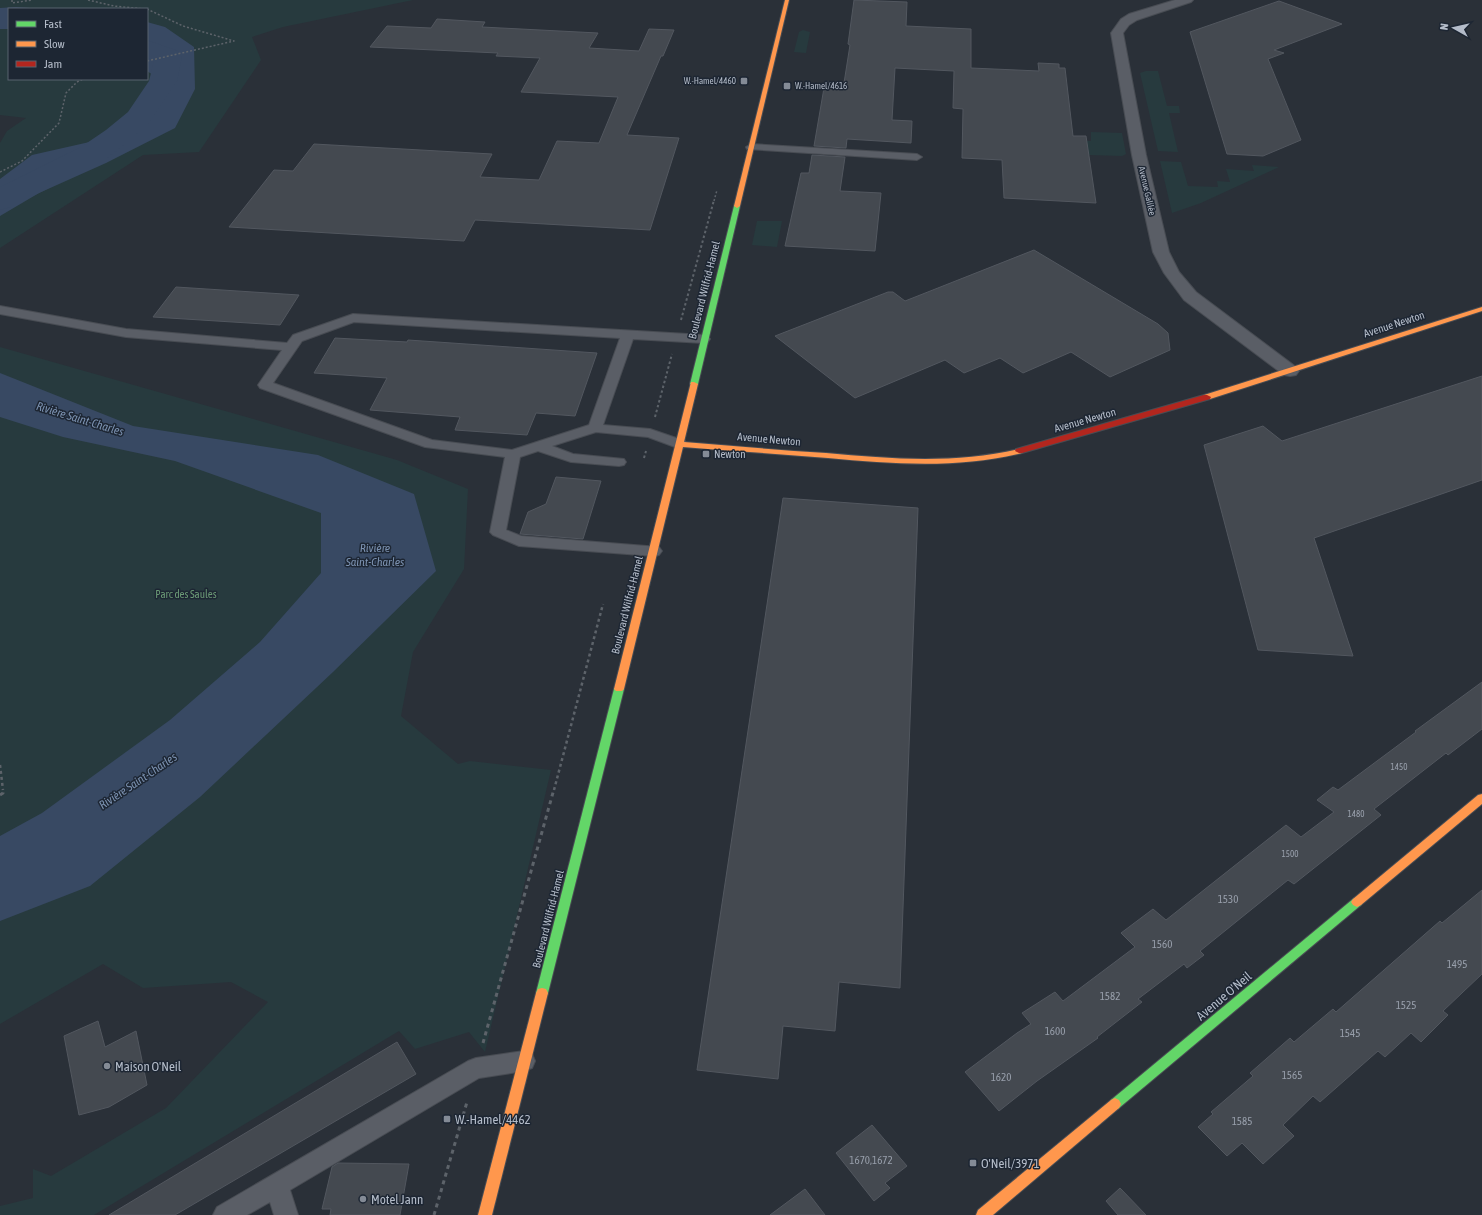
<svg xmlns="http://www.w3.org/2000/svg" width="1482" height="1215" viewBox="0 0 1482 1215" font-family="'Asap Condensed',sans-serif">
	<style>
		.green { fill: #273a3e; fill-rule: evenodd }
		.water { fill: #384963 }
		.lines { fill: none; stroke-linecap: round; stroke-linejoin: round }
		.river { fill: #384963; fill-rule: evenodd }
		.building { fill: #444950; stroke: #52575f }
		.lane-casing { stroke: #484c53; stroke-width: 2 }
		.street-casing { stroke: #484c53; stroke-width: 2 }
		.fast-casing { stroke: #484c53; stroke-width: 2 }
		.slow-casing { stroke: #484c53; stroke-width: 2 }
		.jam-casing { stroke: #484c53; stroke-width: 2 }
		.path-far3 { stroke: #5d636a; stroke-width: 1.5; stroke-dasharray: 2 2; stroke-linecap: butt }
		.path-far2 { stroke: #5d636a; stroke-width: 2; stroke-dasharray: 2.5 2.5; stroke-linecap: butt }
		.path-far1 { stroke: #5d636a; stroke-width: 2.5; stroke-dasharray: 3 3; stroke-linecap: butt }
		.path { stroke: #5d636a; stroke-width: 3; stroke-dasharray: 4 4; stroke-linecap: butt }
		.lane { fill: #5a5e66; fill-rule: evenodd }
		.street { fill: #5a5e66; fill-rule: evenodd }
		.fast { fill: #63d668; fill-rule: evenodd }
		.slow { fill: #ff974d; fill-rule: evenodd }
		.jam { fill: #b3261e; fill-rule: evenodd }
		.poi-dot { fill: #848b96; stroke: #1d2633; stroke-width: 1.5 }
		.labels { text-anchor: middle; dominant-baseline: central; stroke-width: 3; stroke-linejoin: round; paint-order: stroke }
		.far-poi-label { font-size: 9px; fill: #b4bcc9; stroke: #1d2633; text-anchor: end }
		.far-street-label { font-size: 9px; fill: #b4bcc9; stroke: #1d2633 }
		.number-label { font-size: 9px; fill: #989fab }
		.street-label { font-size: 11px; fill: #b4bcc9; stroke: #1d2633 }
		.poi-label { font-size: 11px; fill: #b4bcc9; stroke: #1d2633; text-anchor: start }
		.park-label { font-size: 11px; fill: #6b9a76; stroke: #1d2633 }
		.near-number-label { font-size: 11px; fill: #989fab }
		.water-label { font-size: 12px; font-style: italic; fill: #7c92b1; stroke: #1d2633 }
		.near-street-label { font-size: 13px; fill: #b4bcc9; stroke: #1d2633 }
		.near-poi-label { font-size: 13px; fill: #b4bcc9; stroke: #1d2633; text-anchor: start }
	</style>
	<rect width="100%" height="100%" fill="#2a3038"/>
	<g class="green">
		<path d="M 0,0 L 413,0 L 283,27 L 252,37 L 261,60 L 199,152 L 143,155 L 0,248 L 0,143 L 7,131 L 26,118 L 0,115 ZM 9,9 L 147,9 L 147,79 L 9,79 Z"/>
		<path d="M 803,30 L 810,32 L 806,53 L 794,52 L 799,32 Z"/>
		<path d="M 1146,71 L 1158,71 L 1167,106 L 1179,106 L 1180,113 L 1169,113 L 1178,152 L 1158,151 L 1140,73 Z"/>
		<path d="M 1091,132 L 1122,133 L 1126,154 L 1122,156 L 1089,155 L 1086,141 L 1091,141 Z"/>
		<path d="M 1160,161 L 1181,162 L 1188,186 L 1218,187 L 1217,181 L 1230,182 L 1226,169 L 1254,171 L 1252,165 L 1279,167 L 1201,203 L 1172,213 Z"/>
		<path d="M 757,221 L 782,221 L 777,247 L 752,245 Z"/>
		<path d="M 0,347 L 397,460 L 468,489 L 464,569 L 413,652 L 401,716 L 458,764 L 470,761 L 551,770 L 485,1052 L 469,1032 L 415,1049 L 399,1031 L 94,1215 L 0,1215 L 0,1206 L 33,1198 L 33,1169 L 51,1176 L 166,1108 L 268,1002 L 231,982 L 143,988 L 103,964 L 0,1024 Z"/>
	</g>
	<g class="water">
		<path d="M 16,7 L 45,9 L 9,9 L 9,29 L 0,29 L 0,8 Z"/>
		<path d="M 147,22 L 165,27 L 194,47 L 195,89 L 175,128 L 106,163 L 39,193 L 0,216 L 0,179 L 32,155 L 125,134 L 149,105 L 153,75 L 147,71 Z"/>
		<path d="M 0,373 L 133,426 L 318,455 L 414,494 L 436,571 L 333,672 L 200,797 L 90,886 L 0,921 L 0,836 L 42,813 L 170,720 L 260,642 L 321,573 L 321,513 L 175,461 L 63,437 L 0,417 Z"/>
	</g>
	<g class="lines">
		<path class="river" d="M 147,40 L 178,51 L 182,57 L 177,81 L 148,124 L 128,142 L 103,161 L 11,207 L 0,210 L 0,187 L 81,147 L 106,130 L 128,112 L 149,81 L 154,61 L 147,58 Z"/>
	</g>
	<g class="building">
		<path d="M 854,0 L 907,2 L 906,26 L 971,29 L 971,68 L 1039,71 L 1038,63 L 1059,64 L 1059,68 L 1065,68 L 1073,136 L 1086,136 L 1096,203 L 1004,198 L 1002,160 L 962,158 L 963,109 L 953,108 L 954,71 L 895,68 L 892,120 L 912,121 L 911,143 L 847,139 L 846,148 L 814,146 L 825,82 L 844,83 L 850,45 L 848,44 Z"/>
		<path d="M 1279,1 L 1342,24 L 1274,50 L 1284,53 L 1268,59 L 1301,140 L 1263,156 L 1227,154 L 1190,32 Z"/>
		<path d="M 437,19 L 485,22 L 482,27 L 598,33 L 589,48 L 639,51 L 649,29 L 674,30 L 663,56 L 661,56 L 627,135 L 679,138 L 650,230 L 475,220 L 464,241 L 229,227 L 274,170 L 293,171 L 314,144 L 492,154 L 480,177 L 539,180 L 557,141 L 599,143 L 618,97 L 521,92 L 540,58 L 496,56 L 498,53 L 370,47 L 387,26 L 431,28 Z"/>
		<path d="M 812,155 L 845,157 L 840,191 L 881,193 L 875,251 L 785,246 L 801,173 L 809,173 Z"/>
		<path d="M 1034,250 L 1158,324 L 1168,333 L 1170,350 L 1110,377 L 1071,352 L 1023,373 L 1000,358 L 964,373 L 945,360 L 855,398 L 775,336 L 888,292 L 893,292 L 905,301 Z"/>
		<path d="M 176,287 L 299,295 L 280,325 L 153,317 Z"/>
		<path d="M 335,338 L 407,342 L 408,340 L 597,353 L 575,416 L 536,413 L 527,435 L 455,430 L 460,417 L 370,410 L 387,378 L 314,373 Z"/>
		<path d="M 1482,376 L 1482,480 L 1314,538 L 1353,656 L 1258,650 L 1204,445 L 1263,426 L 1282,441 Z"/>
		<path d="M 556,477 L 601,481 L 583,539 L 520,534 L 528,512 L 546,504 Z"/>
		<path d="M 783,498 L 918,508 L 900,988 L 839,982 L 835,1031 L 783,1026 L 778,1079 L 697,1070 Z"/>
		<path d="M 1482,682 L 1482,729 L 1448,755 L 1446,753 L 1374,809 L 1381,815 L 1294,884 L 1288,880 L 1200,951 L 1204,955 L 1187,968 L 1184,964 L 1138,999 L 1142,1002 L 1097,1037 L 1098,1038 L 1037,1081 L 999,1111 L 965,1072 L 1017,1033 L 1031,1024 L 1022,1013 L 1055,992 L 1063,1001 L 1135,947 L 1121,933 L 1153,909 L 1166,920 L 1286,825 L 1301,837 L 1334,812 L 1317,800 L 1333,787 L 1338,790 L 1416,732 L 1415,731 Z"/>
		<path d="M 1482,890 L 1482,974 L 1443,1011 L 1448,1015 L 1421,1042 L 1411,1033 L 1385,1057 L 1378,1051 L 1320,1102 L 1313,1096 L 1283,1125 L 1294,1136 L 1263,1164 L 1242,1143 L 1227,1156 L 1198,1127 L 1213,1114 L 1211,1112 L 1253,1076 L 1250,1073 L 1290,1038 L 1294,1042 L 1333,1009 L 1336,1012 L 1440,921 L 1442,923 Z"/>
		<path d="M 98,1021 L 105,1047 L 136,1031 L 147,1085 L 109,1107 L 79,1115 L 64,1036 Z"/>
		<path d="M 397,1042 L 416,1074 L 175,1215 L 109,1215 Z"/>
		<path d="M 872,1125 L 907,1166 L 885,1183 L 890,1188 L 874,1201 L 836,1153 Z"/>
		<path d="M 338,1163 L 409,1164 L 400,1215 L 330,1215 L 331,1209 L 322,1209 L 332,1167 Z"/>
		<path d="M 1120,1188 L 1146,1215 L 1118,1215 L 1106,1201 Z"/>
		<path d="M 805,1189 L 825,1215 L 770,1215 Z"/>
	</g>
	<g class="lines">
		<g class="lane-casing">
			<g id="lane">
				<path d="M 751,144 L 917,154 L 922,157 L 917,160 L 747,149 L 746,147 Z"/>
				<path d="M 0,306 L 126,329 L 287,343 L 293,335 L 353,314 L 704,335 L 708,336 L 710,339 L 708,342 L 704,343 L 633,339 L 603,425 L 650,429 L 685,441 L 687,444 L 685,447 L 680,448 L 675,447 L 648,437 L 596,432 L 552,446 L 573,454 L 624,459 L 626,462 L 624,465 L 619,466 L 571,462 L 538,451 L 520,457 L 506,530 L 521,536 L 659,547 L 662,551 L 659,555 L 654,556 L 519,546 L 493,535 L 490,532 L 505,457 L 425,447 L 260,388 L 258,385 L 282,350 L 126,337 L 0,314 ZM 354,322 L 620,338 L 589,425 L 512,450 L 432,440 L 273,383 L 302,341 Z"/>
				<path d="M 524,1051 L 532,1054 L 535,1061 L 532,1068 L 524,1071 L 479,1078 L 290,1190 L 298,1215 L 274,1215 L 270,1202 L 247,1215 L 213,1215 L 217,1207 L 468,1061 L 476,1058 Z"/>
			</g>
		</g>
		<g class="street-casing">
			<path id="street" d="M 1175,0 L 1193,0 L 1191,2 L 1137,20 L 1129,25 L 1123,33 L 1146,155 L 1169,252 L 1179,272 L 1196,292 L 1296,367 L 1299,371 L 1296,375 L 1290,376 L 1284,375 L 1184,300 L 1164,273 L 1153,252 L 1132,155 L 1111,33 L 1121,19 L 1129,14 Z"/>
		</g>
		<g class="fast-casing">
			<g id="fast">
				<path d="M 737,204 L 740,206 L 698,384 L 694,386 L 690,384 L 734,206 Z"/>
				<path d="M 619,685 L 622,687 L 624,689 L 548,993 L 546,997 L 542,998 L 538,997 L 536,993 L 614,689 L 616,687 Z"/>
				<path d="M 1357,897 L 1361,899 L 1363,902 L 1361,905 L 1119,1108 L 1115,1110 L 1111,1108 L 1109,1104 L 1111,1100 L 1353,899 Z"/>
			</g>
		</g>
		<g class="slow-casing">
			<g id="slow">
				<path d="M 785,0 L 789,0 L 740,206 L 737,208 L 734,206 Z"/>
				<path d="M 1482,307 L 1482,311 L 1210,399 L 1207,399 L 1203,397 L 1204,395 Z"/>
				<path d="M 691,382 L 694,382 L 698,384 L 684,442 C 731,446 778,450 826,453 C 891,459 955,464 1019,449 L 1023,451 L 1022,453 C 958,469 893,464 828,458 C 780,454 731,451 683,447 L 624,689 L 622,691 L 616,691 L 614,689 Z"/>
				<path d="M 1482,794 L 1482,804 L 1361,905 L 1357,907 L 1353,905 L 1351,902 L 1353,899 L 1478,795 Z"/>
				<path d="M 542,988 L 546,989 L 548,993 L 492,1215 L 478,1215 L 536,993 L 538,989 Z"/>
				<path d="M 1115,1098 L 1119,1100 L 1121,1104 L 1119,1108 L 993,1215 L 976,1215 L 978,1210 L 1111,1100 Z"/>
			</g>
		</g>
		<g class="jam-casing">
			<path id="jam" d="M 1204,395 L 1207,395 L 1211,397 L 1210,399 L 1022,453 L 1019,453 L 1015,451 L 1016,449 Z"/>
		</g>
		<g class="path-far3">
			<path d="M 12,0 L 12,3 L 32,0"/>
			<path d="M 88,0 L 114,6 L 144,9"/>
			<path d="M 147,9 L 183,26 L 234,41 L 147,61"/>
			<path d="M 0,172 L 22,161 L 59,123 L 66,93 L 77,82 L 83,79"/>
			<path d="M 714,201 L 717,190"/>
		</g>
		<g class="path-far2">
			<path d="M 681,320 L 714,200"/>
			<path d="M 655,417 L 672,354"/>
			<path d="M 644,458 L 646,451"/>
		</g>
		<g class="path-far1">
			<path d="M 0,765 L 3,790"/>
			<path d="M 554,790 L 603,604"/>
		</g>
		<g class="path">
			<path d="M 0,795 L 3,793 L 3,789"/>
			<path d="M 483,1043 L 554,789"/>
			<path d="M 434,1215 L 467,1102"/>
		</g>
		<use href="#lane" class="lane"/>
		<use href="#street" class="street"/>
		<use href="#fast" class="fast"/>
		<use href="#slow" class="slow"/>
		<use href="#jam" class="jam"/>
	</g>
	<g class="poi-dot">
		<rect x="740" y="77" width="8" height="8" rx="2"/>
		<rect x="783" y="82" width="8" height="8" rx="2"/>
		<rect x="702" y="450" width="8" height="8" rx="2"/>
		<circle cx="107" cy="1066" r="4"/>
		<rect x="443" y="1115" width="8" height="8" rx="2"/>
		<rect x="969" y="1159" width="8" height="8" rx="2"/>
		<circle cx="363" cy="1199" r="4"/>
	</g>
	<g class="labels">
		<g class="far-poi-label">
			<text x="736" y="81">W.-Hamel/4460</text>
			<text x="795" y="86" text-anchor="start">W.-Hamel/4616</text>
		</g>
		<g class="far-street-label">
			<text transform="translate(1147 191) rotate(77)">Avenue Galilée</text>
		</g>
		<g class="number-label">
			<text x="1399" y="767">1450</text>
			<text x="1356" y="814">1480</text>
			<text x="1290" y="854">1500</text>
		</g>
		<g class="street-label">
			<text transform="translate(704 290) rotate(-76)">Boulevard Wilfrid-Hamel</text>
			<text transform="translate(1394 324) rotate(-18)">Avenue Newton</text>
			<text transform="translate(1085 420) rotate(-16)">Avenue Newton</text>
			<text transform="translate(769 439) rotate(5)">Avenue Newton</text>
			<text transform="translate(627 605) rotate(-76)">Boulevard Wilfrid-Hamel</text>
			<text transform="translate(548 919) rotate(-76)">Boulevard Wilfrid-Hamel</text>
		</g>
		<g class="poi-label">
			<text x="714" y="454">Newton</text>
		</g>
		<g class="park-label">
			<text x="186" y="594">Parc des Saules</text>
		</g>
		<g class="near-number-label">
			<text x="1228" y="899">1530</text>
			<text x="1162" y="944">1560</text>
			<text x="1457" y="964">1495</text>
			<text x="1110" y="996">1582</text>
			<text x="1406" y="1005">1525</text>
			<text x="1055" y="1031">1600</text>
			<text x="1350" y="1033">1545</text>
			<text x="1292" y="1075">1565</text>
			<text x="1001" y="1077">1620</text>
			<text x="1242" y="1121">1585</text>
			<text x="871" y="1160">1670,1672</text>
		</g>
		<g class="water-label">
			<text transform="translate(80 419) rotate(17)">Rivière Saint-Charles</text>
			<text x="375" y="548">Rivière<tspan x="375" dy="14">Saint-Charles</tspan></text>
			<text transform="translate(138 781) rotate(-34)">Rivière Saint-Charles</text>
		</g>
		<g class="near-street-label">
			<text transform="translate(1224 996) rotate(-40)">Avenue O'Neil</text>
		</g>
		<g class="near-poi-label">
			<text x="115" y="1066">Maison O'Neil</text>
			<text x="455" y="1119">W.-Hamel/4462</text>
			<text x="981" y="1163">O'Neil/3971</text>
			<text x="371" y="1199">Motel Jann</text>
		</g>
	</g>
	<rect x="8" y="8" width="140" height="72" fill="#1d2633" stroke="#59626f"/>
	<rect x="16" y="21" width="20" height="6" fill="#63d668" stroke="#59626f"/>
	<text x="44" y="28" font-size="12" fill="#b4bcc9">Fast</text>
	<rect x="16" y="41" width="20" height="6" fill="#ff974d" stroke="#59626f"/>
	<text x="44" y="48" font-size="12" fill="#b4bcc9">Slow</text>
	<rect x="16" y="61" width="20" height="6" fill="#b3261e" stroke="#59626f"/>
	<text x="44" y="68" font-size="12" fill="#b4bcc9">Jam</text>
	<g transform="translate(1454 28) rotate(278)" stroke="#1d2633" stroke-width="3" paint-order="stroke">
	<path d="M0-3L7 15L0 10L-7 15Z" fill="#b4bcc9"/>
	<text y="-6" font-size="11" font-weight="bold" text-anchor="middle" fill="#b4bcc9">N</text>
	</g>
</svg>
